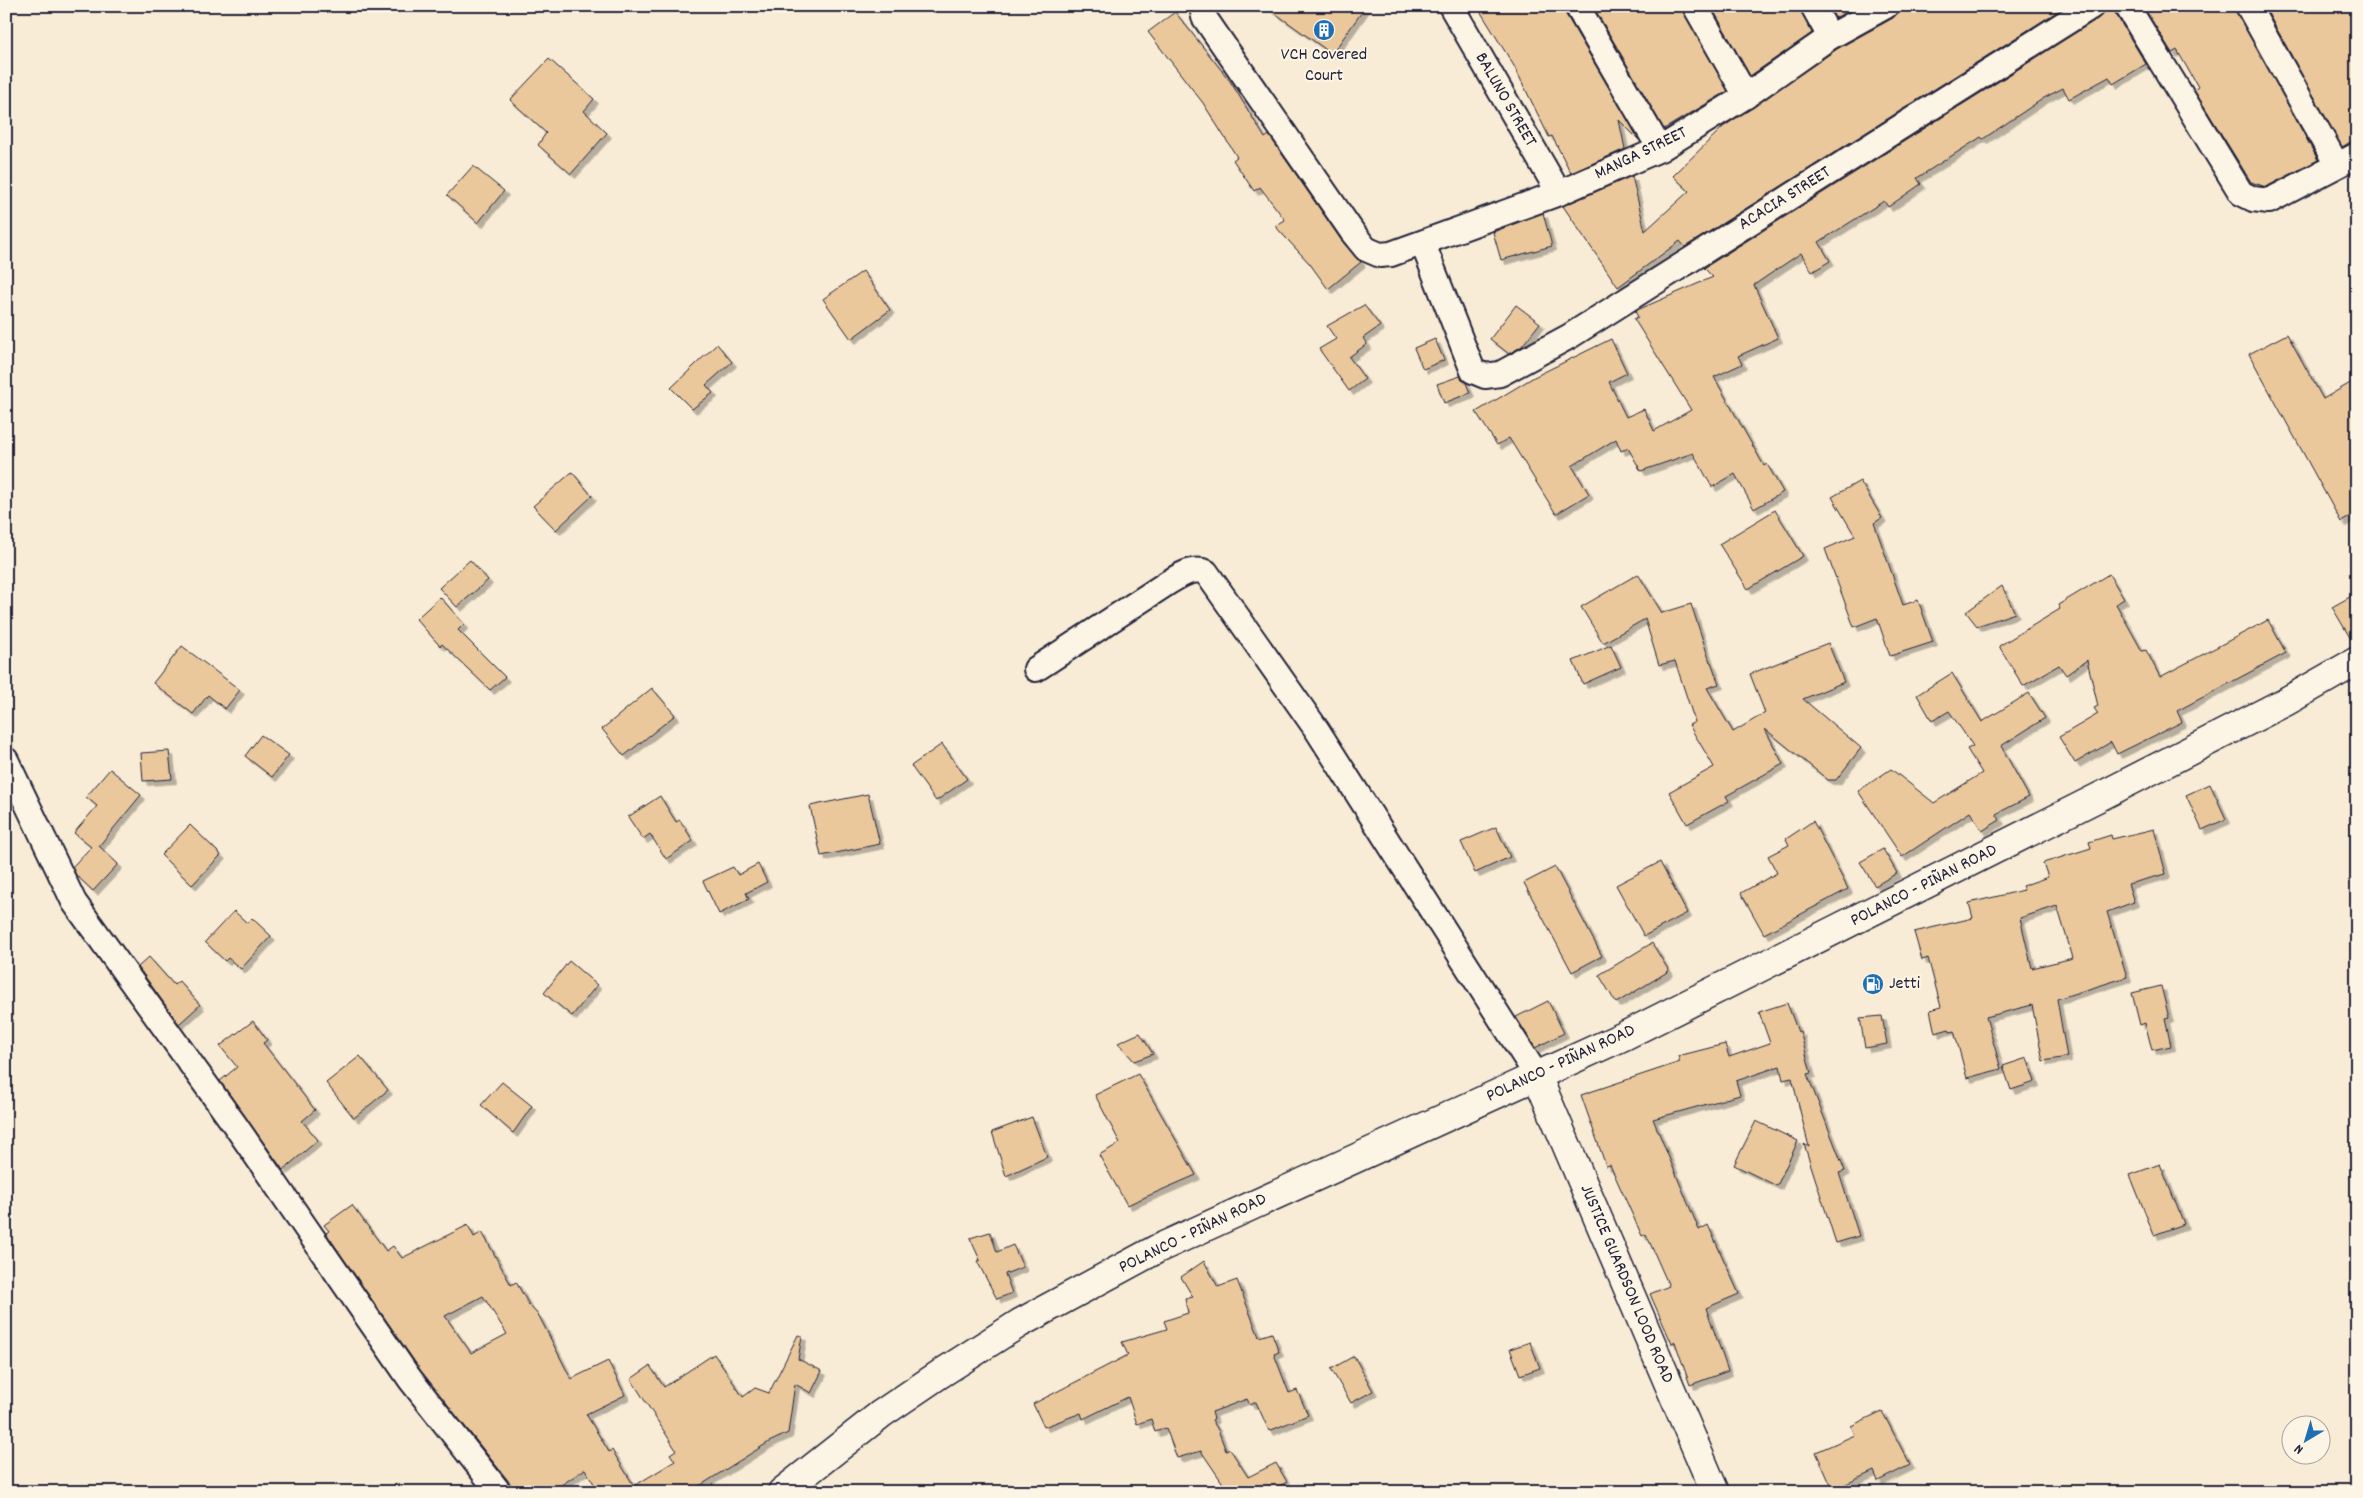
<svg xmlns="http://www.w3.org/2000/svg" width="2363" height="1498" viewBox="0 0 2363 1498" font-family="Dekko,sans-serif">
	<style>
		.building { fill: #eac89b; stroke: #22223b; fill-rule: evenodd; filter: url(#shadow) }
		.lines { fill: none; stroke-linecap: round; stroke-linejoin: round }
		.street-casing { stroke: #22223b; stroke-width: 28 }
		.secondary-casing { stroke: #22223b; stroke-width: 31 }
		.street { stroke: #fcf5e5; stroke-width: 24 }
		.secondary { stroke: #fcf5e5; stroke-width: 28 }
		.labels { text-anchor: middle; dominant-baseline: central; stroke-width: 4; stroke-linejoin: round; paint-order: stroke }
		.poi-label { font-size: 18px; fill: #22223b; stroke: #fcf5e5 }
		.street-label { font-size: 18px; fill: #22223b; stroke: #fcf5e5 }
	</style>
	<defs>
		<filter id="shadow"><feDropShadow dx="4.5" dy="4.5" stdDeviation="0" flood-color="#0004"/></filter>
	</defs>
	<rect width="100%" height="100%" fill="#f8ecd6"/>
	<filter id="ink" filterUnits="userSpaceOnUse"><feTurbulence type="fractalNoise" baseFrequency=".02" numOctaves="2"/><feDisplacementMap in="SourceGraphic" scale="10" xChannelSelector="R" yChannelSelector="G"/><feConvolveMatrix kernelMatrix="1 2 1 2 8 2 1 2 1" color-interpolation-filters="sRGB"/></filter>
	<g filter="url(#ink)">
		<g class="building">
			<path d="M 1265,6 L 1366,6 L 1332,54 Z"/>
			<path d="M 1477,6 L 1563,6 L 1565,13 L 1640,141 L 1619,120 L 1625,149 L 1571,173 L 1552,136 L 1549,137 L 1514,66 Z"/>
			<path d="M 1593,6 L 1681,6 L 1728,91 L 1664,129 Z"/>
			<path d="M 1711,6 L 1799,6 L 1812,33 L 1750,76 Z"/>
			<path d="M 1829,6 L 1857,6 L 1835,18 Z"/>
			<path d="M 1900,6 L 2066,6 L 1685,247 L 1680,241 L 1618,287 L 1563,206 L 1632,176 L 1645,231 L 1689,191 L 1673,176 L 1723,127 L 1837,49 L 1893,18 L 1898,13 Z"/>
			<path d="M 2106,6 L 2113,6 L 2115,13 L 2146,64 L 2113,84 L 2109,77 L 2069,99 L 2063,88 L 2044,98 L 1983,139 L 1981,137 L 1917,178 L 1921,184 L 1888,207 L 1884,201 L 1819,242 L 1830,261 L 1812,272 L 1801,253 L 1754,285 L 1778,338 L 1738,356 L 1742,364 L 1714,377 L 1764,466 L 1767,464 L 1783,492 L 1754,509 L 1735,474 L 1712,487 L 1693,453 L 1641,471 L 1628,448 L 1621,451 L 1616,439 L 1572,466 L 1589,494 L 1556,514 L 1509,438 L 1497,445 L 1476,412 L 1534,377 L 1611,339 L 1627,373 L 1609,382 L 1626,417 L 1644,409 L 1654,431 L 1691,410 L 1634,319 L 1638,317 L 1635,311 L 1713,277 L 1704,268 L 2099,18 Z"/>
			<path d="M 2143,6 L 2234,6 L 2318,160 L 2266,187 L 2251,182 L 2194,90 L 2198,87 L 2177,50 L 2172,53 Z"/>
			<path d="M 2264,6 L 2357,6 L 2357,138 L 2342,147 Z"/>
			<path d="M 1175,12 L 1230,81 L 1265,138 L 1269,135 L 1342,241 L 1361,262 L 1328,289 L 1310,264 L 1275,226 L 1285,220 L 1260,187 L 1254,191 L 1233,160 L 1237,157 L 1203,103 L 1148,32 Z"/>
			<path d="M 549,59 L 594,99 L 584,111 L 607,133 L 571,174 L 538,145 L 546,133 L 510,100 Z"/>
			<path d="M 473,166 L 504,191 L 478,223 L 447,195 Z"/>
			<path d="M 1543,213 L 1552,246 L 1501,260 L 1493,232 Z"/>
			<path d="M 863,271 L 890,310 L 851,339 L 823,299 Z"/>
			<path d="M 1364,305 L 1380,326 L 1363,338 L 1367,344 L 1349,357 L 1365,379 L 1349,391 L 1319,349 L 1336,339 L 1327,326 Z"/>
			<path d="M 1516,305 L 1540,323 L 1522,346 L 1509,354 L 1490,339 Z"/>
			<path d="M 2287,334 L 2323,399 L 2357,379 L 2357,513 L 2341,522 L 2249,354 Z"/>
			<path d="M 1435,339 L 1444,360 L 1423,369 L 1414,348 Z"/>
			<path d="M 717,344 L 732,362 L 706,385 L 713,393 L 692,409 L 671,388 Z"/>
			<path d="M 1460,376 L 1466,383 L 1470,393 L 1444,403 L 1437,384 Z"/>
			<path d="M 572,472 L 592,496 L 556,530 L 533,506 Z"/>
			<path d="M 1860,481 L 1882,518 L 1874,523 L 1903,605 L 1918,600 L 1933,642 L 1890,656 L 1877,618 L 1854,627 L 1825,549 L 1855,536 L 1832,497 Z"/>
			<path d="M 1775,510 L 1803,556 L 1748,589 L 1719,544 Z"/>
			<path d="M 470,560 L 488,580 L 457,607 L 439,588 Z"/>
			<path d="M 1638,574 L 1662,613 L 1691,604 L 1710,662 L 1711,662 L 1719,684 L 1707,688 L 1733,732 L 1765,713 L 1750,674 L 1828,643 L 1844,682 L 1803,699 L 1861,748 L 1836,780 L 1828,780 L 1765,729 L 1783,764 L 1726,796 L 1729,801 L 1687,824 L 1669,792 L 1714,767 L 1689,725 L 1695,722 L 1675,661 L 1659,665 L 1645,619 L 1603,643 L 1581,607 Z"/>
			<path d="M 2109,574 L 2124,599 L 2116,604 L 2142,651 L 2146,650 L 2160,677 L 2268,620 L 2286,653 L 2177,711 L 2182,722 L 2117,754 L 2111,742 L 2075,763 L 2059,737 L 2098,714 L 2094,708 L 2098,706 L 2087,660 L 2066,675 L 2059,665 L 2023,686 L 1999,646 L 2060,609 L 2058,605 Z"/>
			<path d="M 2002,586 L 2015,613 L 1977,626 L 1966,612 Z"/>
			<path d="M 2357,593 L 2357,645 L 2355,646 L 2332,607 Z"/>
			<path d="M 440,597 L 464,624 L 458,630 L 505,677 L 490,690 L 442,644 L 440,646 L 416,619 Z"/>
			<path d="M 1611,645 L 1621,667 L 1583,684 L 1573,661 Z"/>
			<path d="M 182,646 L 240,690 L 225,709 L 208,695 L 193,714 L 153,683 Z"/>
			<path d="M 1952,673 L 1982,722 L 2029,693 L 2045,718 L 2001,746 L 2029,797 L 1996,814 L 2000,820 L 1982,831 L 1970,812 L 1902,857 L 1858,791 L 1891,769 L 1934,803 L 1982,773 L 1967,749 L 1973,746 L 1949,711 L 1932,721 L 1917,695 Z"/>
			<path d="M 652,688 L 675,715 L 624,756 L 602,729 Z"/>
			<path d="M 261,735 L 289,755 L 272,777 L 245,756 Z"/>
			<path d="M 942,744 L 967,779 L 936,801 L 911,766 Z"/>
			<path d="M 169,751 L 172,779 L 143,781 L 141,753 Z"/>
			<path d="M 110,769 L 141,795 L 99,846 L 118,864 L 93,891 L 76,875 L 72,867 L 91,847 L 74,833 L 97,806 L 86,797 Z"/>
			<path d="M 2210,784 L 2226,819 L 2202,830 L 2186,795 Z"/>
			<path d="M 868,794 L 880,844 L 821,856 L 810,806 Z"/>
			<path d="M 660,796 L 676,822 L 680,820 L 693,841 L 666,859 L 650,834 L 643,839 L 628,817 Z"/>
			<path d="M 1813,821 L 1848,889 L 1764,934 L 1741,893 L 1777,873 L 1768,856 L 1789,845 L 1786,839 Z"/>
			<path d="M 190,825 L 221,855 L 192,885 L 161,855 Z"/>
			<path d="M 1496,827 L 1510,857 L 1475,873 L 1461,842 Z"/>
			<path d="M 2154,829 L 2166,874 L 2128,884 L 2134,902 L 2107,912 L 2127,977 L 2057,999 L 2067,1057 L 2043,1061 L 2032,1005 L 1986,1017 L 2001,1069 L 1967,1078 L 1954,1031 L 1950,1032 L 1949,1029 L 1935,1033 L 1930,1010 L 1941,1007 L 1928,958 L 1922,960 L 1914,932 L 1973,918 L 1969,903 L 2024,890 L 2022,886 L 2048,877 L 2043,863 L 2091,848 L 2089,842 L 2111,835 L 2112,839 ZM 2057,906 L 2073,958 L 2032,968 L 2020,918 Z"/>
			<path d="M 1883,849 L 1897,873 L 1875,886 L 1860,862 Z"/>
			<path d="M 1660,862 L 1687,913 L 1644,936 L 1616,885 Z"/>
			<path d="M 758,864 L 767,882 L 746,893 L 749,899 L 719,914 L 703,881 L 733,867 L 738,875 Z"/>
			<path d="M 1555,867 L 1602,956 L 1572,972 L 1524,883 Z"/>
			<path d="M 234,911 L 247,923 L 252,918 L 271,936 L 241,969 L 228,958 L 225,961 L 205,942 Z"/>
			<path d="M 1652,943 L 1669,971 L 1616,1003 L 1599,975 Z"/>
			<path d="M 149,957 L 174,985 L 179,981 L 200,1005 L 179,1024 L 138,967 Z"/>
			<path d="M 569,961 L 597,985 L 572,1016 L 544,993 Z"/>
			<path d="M 2161,986 L 2169,1018 L 2165,1019 L 2171,1046 L 2152,1050 L 2145,1023 L 2140,1025 L 2132,993 Z"/>
			<path d="M 1548,1001 L 1564,1033 L 1535,1048 L 1516,1017 Z"/>
			<path d="M 1787,1003 L 1798,1032 L 1800,1031 L 1811,1073 L 1807,1074 L 1845,1171 L 1839,1173 L 1859,1236 L 1836,1243 L 1804,1144 L 1809,1147 L 1792,1078 L 1783,1080 L 1780,1066 L 1736,1081 L 1740,1095 L 1653,1119 L 1699,1230 L 1708,1225 L 1739,1294 L 1706,1308 L 1728,1371 L 1690,1385 L 1675,1342 L 1672,1344 L 1650,1294 L 1669,1286 L 1646,1234 L 1642,1236 L 1610,1165 L 1606,1166 L 1581,1095 L 1680,1062 L 1678,1056 L 1725,1044 L 1729,1057 L 1770,1043 L 1759,1012 Z"/>
			<path d="M 1882,1016 L 1887,1044 L 1865,1048 L 1860,1018 Z"/>
			<path d="M 253,1021 L 267,1040 L 263,1043 L 315,1110 L 302,1121 L 318,1140 L 283,1170 L 220,1081 L 237,1067 L 220,1046 Z"/>
			<path d="M 1140,1033 L 1153,1054 L 1134,1061 L 1118,1043 Z"/>
			<path d="M 360,1056 L 388,1090 L 354,1118 L 326,1083 Z"/>
			<path d="M 2027,1058 L 2035,1082 L 2011,1090 L 2003,1066 Z"/>
			<path d="M 1138,1074 L 1196,1175 L 1127,1205 L 1099,1155 L 1120,1143 L 1095,1095 Z"/>
			<path d="M 502,1082 L 532,1106 L 513,1133 L 481,1105 Z"/>
			<path d="M 1032,1117 L 1047,1157 L 1006,1176 L 992,1132 Z"/>
			<path d="M 1756,1121 L 1798,1141 L 1777,1186 L 1734,1165 Z"/>
			<path d="M 2160,1164 L 2184,1224 L 2154,1235 L 2130,1175 Z"/>
			<path d="M 352,1205 L 386,1251 L 393,1246 L 402,1258 L 468,1225 L 474,1237 L 482,1232 L 511,1285 L 516,1282 L 529,1305 L 539,1316 L 571,1379 L 608,1361 L 625,1395 L 586,1414 L 609,1452 L 612,1450 L 634,1486 L 675,1461 L 670,1454 L 676,1450 L 631,1379 L 650,1366 L 664,1387 L 714,1354 L 743,1397 L 755,1388 L 769,1393 L 798,1335 L 802,1336 L 798,1359 L 822,1371 L 811,1393 L 795,1384 L 788,1433 L 769,1442 L 690,1492 L 599,1492 L 585,1469 L 551,1492 L 512,1492 L 510,1483 L 421,1371 L 326,1233 L 329,1231 L 324,1225 ZM 483,1296 L 507,1334 L 471,1353 L 445,1316 Z"/>
			<path d="M 990,1232 L 997,1252 L 1013,1245 L 1023,1267 L 1005,1274 L 1012,1293 L 997,1299 L 977,1261 L 980,1260 L 970,1238 Z"/>
			<path d="M 1204,1261 L 1218,1287 L 1237,1280 L 1259,1337 L 1272,1333 L 1279,1352 L 1274,1354 L 1289,1393 L 1297,1390 L 1308,1415 L 1269,1431 L 1256,1402 L 1250,1405 L 1247,1399 L 1212,1412 L 1214,1419 L 1212,1420 L 1218,1430 L 1226,1451 L 1230,1449 L 1248,1477 L 1276,1463 L 1287,1482 L 1267,1492 L 1218,1492 L 1226,1488 L 1201,1451 L 1177,1458 L 1166,1428 L 1155,1432 L 1151,1419 L 1137,1424 L 1128,1397 L 1083,1419 L 1081,1413 L 1044,1427 L 1033,1404 L 1128,1355 L 1122,1342 L 1167,1329 L 1164,1321 L 1188,1313 L 1185,1299 L 1193,1297 L 1181,1277 Z"/>
			<path d="M 1530,1342 L 1540,1368 L 1520,1375 L 1510,1349 Z"/>
			<path d="M 1354,1356 L 1373,1391 L 1351,1403 L 1331,1369 Z"/>
			<path d="M 1882,1411 L 1910,1465 L 1878,1481 L 1874,1471 L 1833,1490 L 1816,1452 L 1855,1435 L 1851,1426 Z"/>
		</g>
		<g class="lines">
			<g class="street-casing">
				<g id="street">
					<path d="M 1202,6 L 1204,17 L 1353,233 L 1366,249 L 1380,255 L 1391,254 L 1559,193 L 1660,149 L 1746,96 L 1830,37 L 1886,6"/>
					<path d="M 1451,6 L 1559,193"/>
					<path d="M 1577,6 L 1660,149"/>
					<path d="M 1695,6 L 1746,96"/>
					<path d="M 1813,6 L 1830,37"/>
					<path d="M 2127,6 L 2241,193 L 2253,199 L 2269,201 L 2357,155"/>
					<path d="M 2248,6 L 2337,165"/>
					<path d="M 1423,244 L 1473,371 L 1485,376 L 1500,374 L 1570,336 L 2092,6"/>
					<path d="M 1036,669 L 1169,582 C 1181,575 1192,567 1206,572 L 1317,730 L 1537,1076"/>
					<path d="M 6,760 L 74,902 L 235,1125 L 410,1379 L 499,1492"/>
				</g>
			</g>
			<g class="secondary-casing">
				<g id="secondary">
					<path d="M 1537,1076 L 1715,1492"/>
					<path d="M 782,1492 L 881,1414 L 940,1374 L 1020,1323 L 1157,1249 L 1624,1036 L 2105,794 L 2285,702 L 2357,661"/>
				</g>
			</g>
			<use href="#street" class="street"/>
			<use href="#secondary" class="secondary"/>
		</g>
	</g>
	<defs>
		<g id="building-disc" transform="scale(1.125)"><circle r="9.5" fill="#1f6fb2" stroke="#fcf5e5"/><path d="M-4-6H4V6H1V3H-1V6H-4ZM-2.5-4.3h1.7v1.8h-1.7ZM.8-4.3h1.7v1.8H.8ZM-2.5-1h1.7V.8h-1.7ZM.8-1h1.7V.8H.8Z" fill="#fff"/></g>
		<g id="fuel-disc" transform="scale(1.125)"><circle r="9.5" fill="#1f6fb2" stroke="#fcf5e5"/><path d="M-5.5-6h7V0h2V4h1.3V-2.5L3-4.5l.8-.8L6-3V5H2.5V1h-1V6h-7ZM-4.2-4.7v3.2H.2V-4.7Z" fill="#fff"/></g>
	</defs>
	<g fill-rule="evenodd">
		<use href="#building-disc" x="1324" y="30"/>
		<use href="#fuel-disc" x="1873" y="984"/>
	</g>
	<g class="labels">
		<g class="poi-label">
			<text x="1324" y="55">VCH Covered<tspan x="1324" dy="21">Court</tspan></text>
			<text x="1889" y="984" text-anchor="start">Jetti</text>
		</g>
		<g class="street-label">
			<text transform="translate(1505 100) rotate(60)">BALUNO STREET</text>
			<text transform="translate(1641 154) rotate(-26)">MANGA STREET</text>
			<text transform="translate(1785 199) rotate(-32)">ACACIA STREET</text>
			<text transform="translate(1924 886) rotate(-27)">POLANCO - PIÑAN ROAD</text>
			<text transform="translate(1561 1064) rotate(-25)">POLANCO - PIÑAN ROAD</text>
			<text transform="translate(1193 1234) rotate(-26)">POLANCO - PIÑAN ROAD</text>
			<text transform="translate(1626 1284) rotate(67)">JUSTICE GUARDSON LOOD ROAD</text>
		</g>
	</g>
	<rect width="2363" height="1498" fill="none" stroke="#fcf5e5" stroke-width="25"/>
	<rect x="12" y="12" width="2338" height="1473" fill="none" stroke="#22223b" stroke-width="2" filter="url(#ink)"/>
	<g transform="translate(2306 1440) rotate(218)"><circle r="24" fill="#fcf5e5" stroke="#a5a1a1"/>
	<path d="M0-4L9 19L0 12L-9 19Z" fill="#1f6fb2"/>
	<text y="-8" font-size="14" font-weight="bold" text-anchor="middle" fill="#22223b">N</text>
	</g>
</svg>
